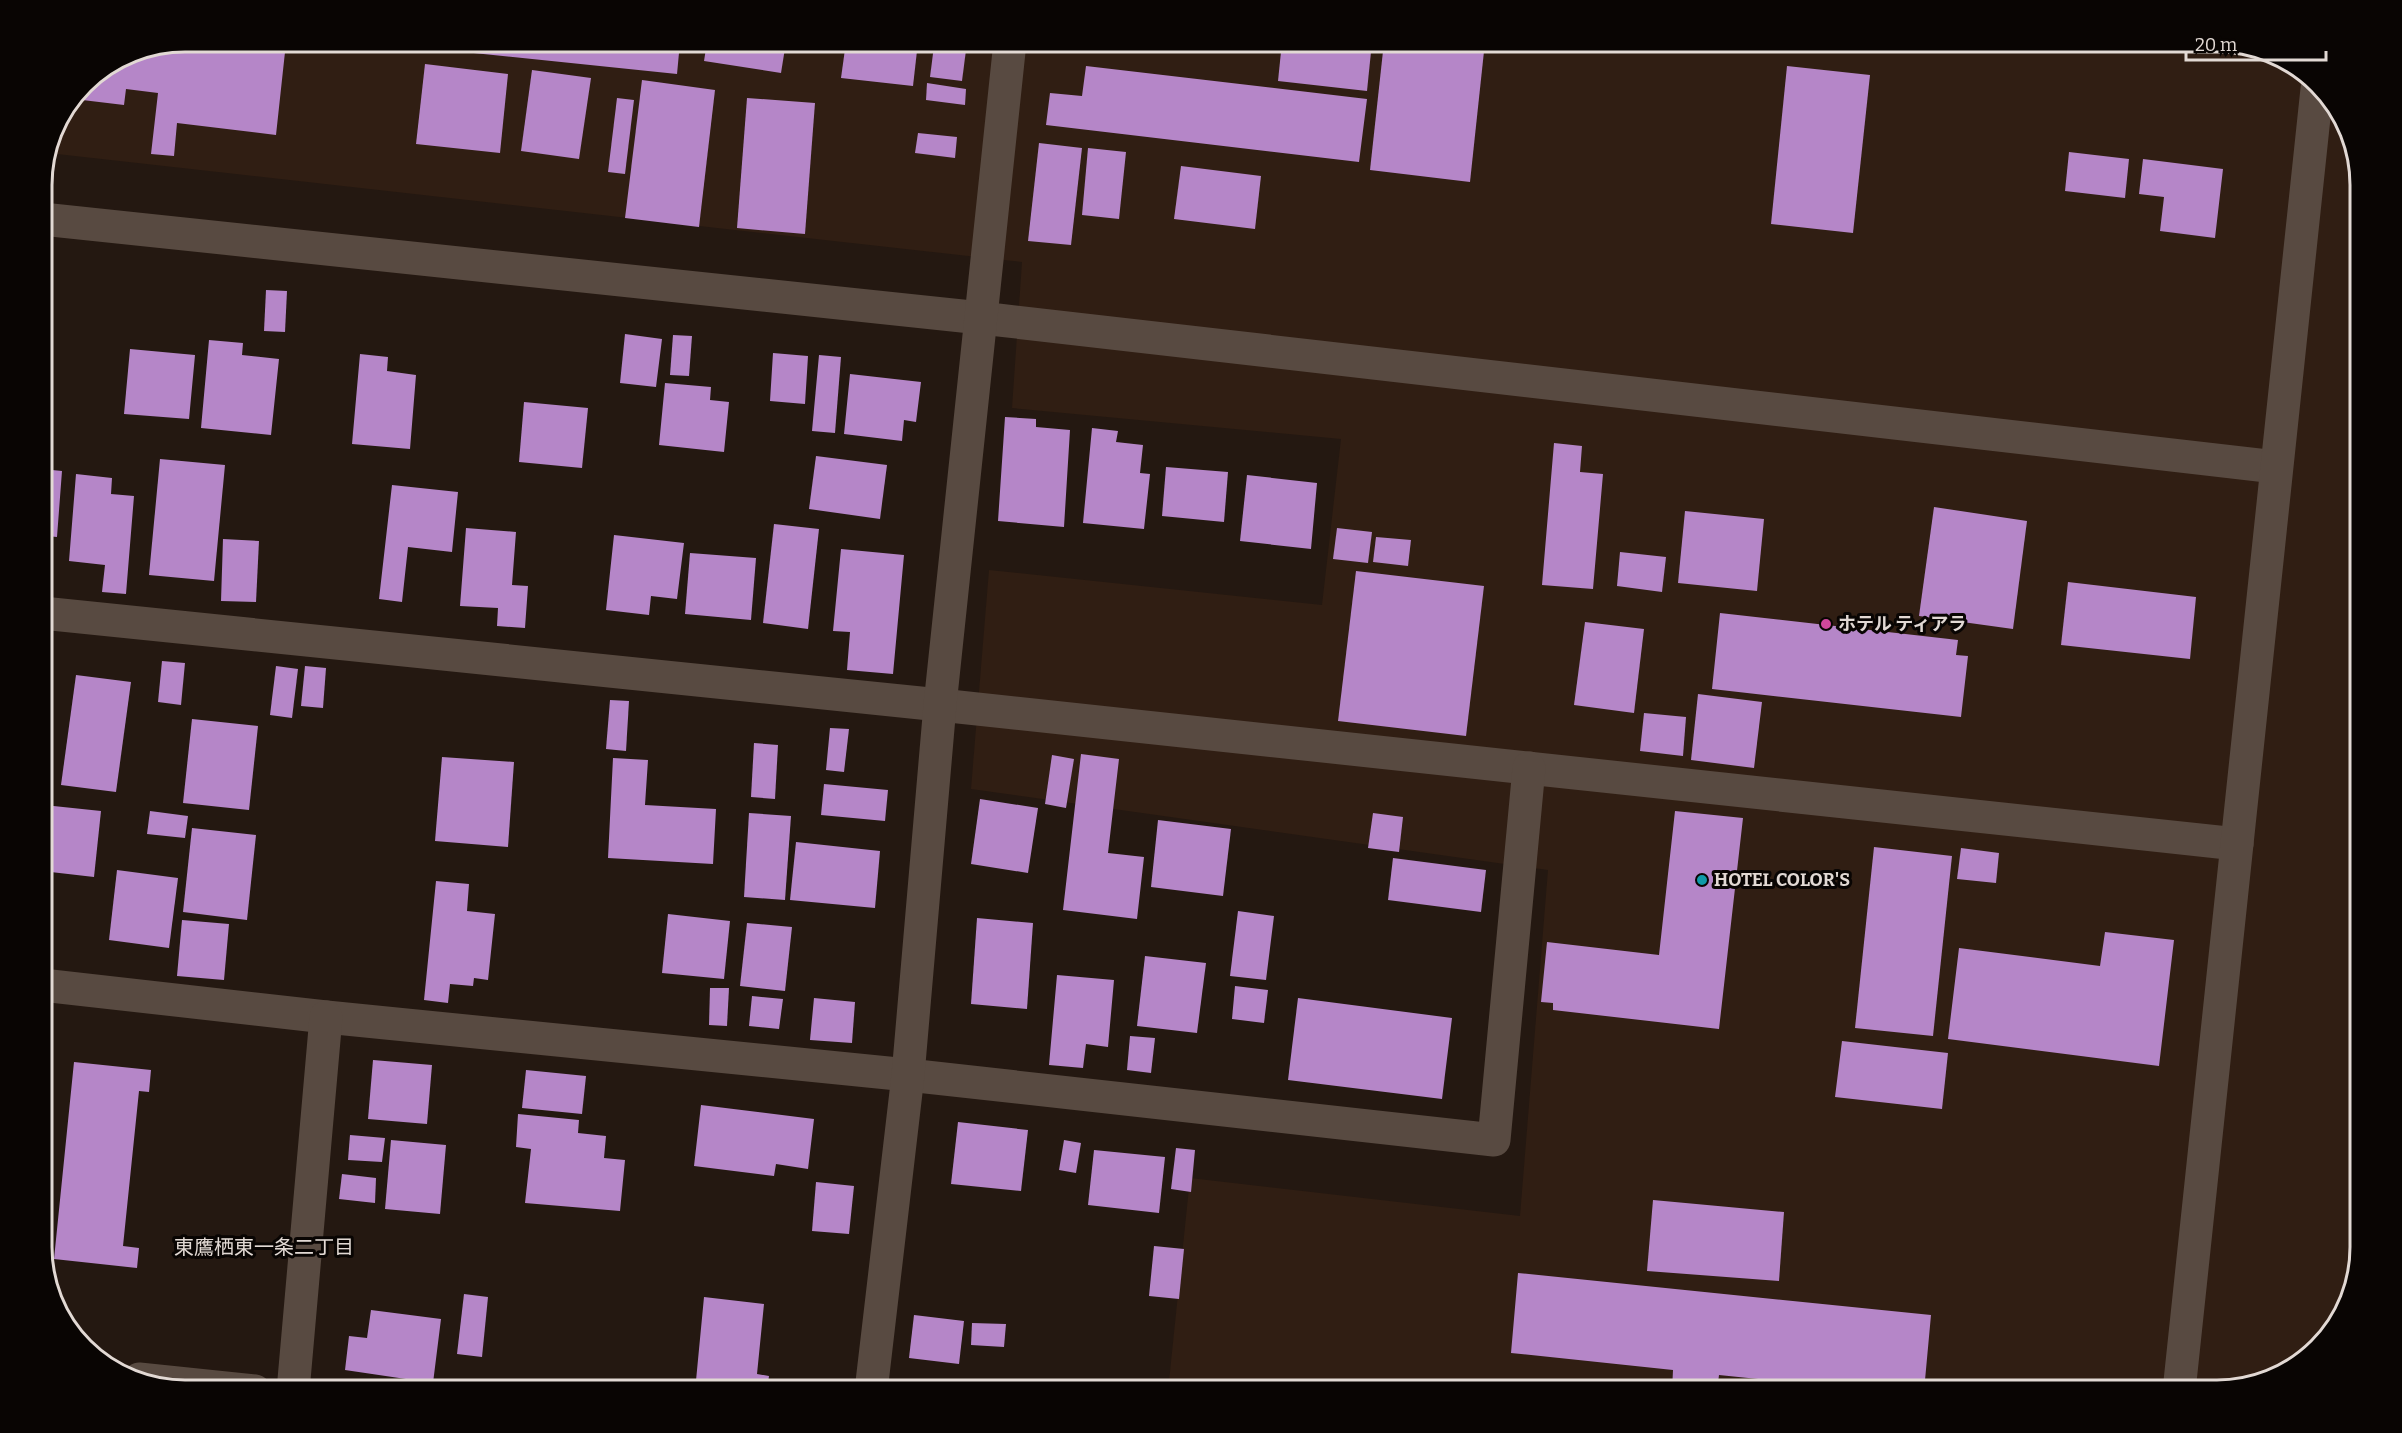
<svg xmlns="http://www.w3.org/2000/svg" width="2402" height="1433" viewBox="0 0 2402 1433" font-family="Bitter,'Noto Sans JP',serif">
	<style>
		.built { fill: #301e13 }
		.building { fill: #b586c8 }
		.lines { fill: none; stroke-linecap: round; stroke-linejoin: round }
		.minor { stroke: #584a41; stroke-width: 33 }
		.hotel-dot { fill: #d1479c; stroke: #090503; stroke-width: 2 }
		.culture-dot { fill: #0f9aa8; stroke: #090503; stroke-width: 2 }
		.labels { text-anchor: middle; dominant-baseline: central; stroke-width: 6; stroke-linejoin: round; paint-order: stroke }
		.poi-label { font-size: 18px; font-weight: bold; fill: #e2d9d4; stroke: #090503; text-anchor: start }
		.neighbourhood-label { font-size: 20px; fill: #e2d9d4; stroke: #090503 }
		.rim { fill: none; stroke: #e2d9d4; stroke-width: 3 }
	</style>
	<rect width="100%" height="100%" fill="#241811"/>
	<path class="built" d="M 185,42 L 2217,42 L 2289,61 L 2341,113 L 2360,176 L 2360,1248 L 2341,1320 L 2288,1372 L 2217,1391 L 1168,1391 L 1190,1178 L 1520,1216 L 1548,870 L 971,789 L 989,570 L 1322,605 L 1341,439 L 1012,408 L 1022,262 L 48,153 L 53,130 L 84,84 L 131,53 Z"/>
	<g class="building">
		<path d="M 185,42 L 285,52 L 276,135 L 177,123 L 174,156 L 151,154 L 158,93 L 126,89 L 124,105 L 74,99 L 84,84 L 131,53 Z"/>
		<path d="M 407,42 L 680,42 L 677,74 L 406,46 Z"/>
		<path d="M 707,42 L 786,42 L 781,73 L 704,61 Z"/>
		<path d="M 846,42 L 918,42 L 913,86 L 841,78 Z"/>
		<path d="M 1282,42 L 1372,42 L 1367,91 L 1278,81 Z"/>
		<path d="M 1384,42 L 1485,42 L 1470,182 L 1370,170 Z"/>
		<path d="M 934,46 L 966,50 L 962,81 L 930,77 Z"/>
		<path d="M 425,64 L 508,74 L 500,153 L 416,144 Z"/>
		<path d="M 1086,66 L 1367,99 L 1359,162 L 1046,125 L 1050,93 L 1082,96 Z"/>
		<path d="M 1787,66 L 1870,75 L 1853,233 L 1771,224 Z"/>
		<path d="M 532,70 L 591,78 L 579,159 L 521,151 Z"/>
		<path d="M 642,80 L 715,90 L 699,227 L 625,218 Z"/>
		<path d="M 927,83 L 966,89 L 965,105 L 926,100 Z"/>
		<path d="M 617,98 L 634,100 L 625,174 L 608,172 Z"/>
		<path d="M 747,98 L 815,103 L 805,234 L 737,228 Z"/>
		<path d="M 918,133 L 957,137 L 955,158 L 915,153 Z"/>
		<path d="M 1039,143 L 1082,148 L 1071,245 L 1028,241 Z"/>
		<path d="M 1088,148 L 1126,152 L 1119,219 L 1082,215 Z"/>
		<path d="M 2069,152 L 2129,159 L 2125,198 L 2065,191 Z"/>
		<path d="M 2143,159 L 2223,169 L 2215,238 L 2160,231 L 2164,197 L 2139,194 Z"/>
		<path d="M 1181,166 L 1261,176 L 1255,229 L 1174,219 Z"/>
		<path d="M 266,290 L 287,291 L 285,332 L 264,331 Z"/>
		<path d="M 625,334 L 662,339 L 656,387 L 620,383 Z"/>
		<path d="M 673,335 L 692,336 L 689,376 L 670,375 Z"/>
		<path d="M 209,340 L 243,343 L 242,355 L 279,359 L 271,435 L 201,428 Z"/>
		<path d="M 130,349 L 195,355 L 189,419 L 124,414 Z"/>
		<path d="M 773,353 L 808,356 L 805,404 L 770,401 Z"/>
		<path d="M 360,354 L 388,357 L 387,371 L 416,375 L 410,449 L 352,444 Z"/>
		<path d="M 819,355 L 841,357 L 835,433 L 812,431 Z"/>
		<path d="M 850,374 L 921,382 L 916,422 L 904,420 L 902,441 L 844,434 Z"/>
		<path d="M 665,383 L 711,387 L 710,400 L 729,402 L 724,452 L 659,445 Z"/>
		<path d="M 524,402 L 588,408 L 582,468 L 519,462 Z"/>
		<path d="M 1005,417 L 1036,419 L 1036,427 L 1070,430 L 1064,527 L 998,521 Z"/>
		<path d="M 1092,428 L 1118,431 L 1116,442 L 1143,445 L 1140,473 L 1150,474 L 1144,529 L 1083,523 Z"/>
		<path d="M 1554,443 L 1582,446 L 1580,472 L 1603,474 L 1593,589 L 1542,585 Z"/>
		<path d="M 816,456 L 887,465 L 880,519 L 809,509 Z"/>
		<path d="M 160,459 L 225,465 L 214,581 L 149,575 Z"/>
		<path d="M 1166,467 L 1228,472 L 1224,522 L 1162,516 Z"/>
		<path d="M 42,469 L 62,471 L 57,537 L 46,536 L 45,556 L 42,556 Z"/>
		<path d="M 76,474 L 112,478 L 111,494 L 134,496 L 126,594 L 102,592 L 105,565 L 69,561 Z"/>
		<path d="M 1247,475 L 1317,483 L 1311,549 L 1240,541 Z"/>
		<path d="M 392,485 L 458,492 L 452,552 L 408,547 L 402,602 L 379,599 Z"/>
		<path d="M 1934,507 L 2027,521 L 2013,629 L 1919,616 Z"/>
		<path d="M 1685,511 L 1764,519 L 1757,591 L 1678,583 Z"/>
		<path d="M 774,524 L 819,529 L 808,629 L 763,623 Z"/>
		<path d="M 466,528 L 516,532 L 512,585 L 528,586 L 525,628 L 497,626 L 498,608 L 460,606 Z"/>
		<path d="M 1337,528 L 1372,532 L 1368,563 L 1333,559 Z"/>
		<path d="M 614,535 L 684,543 L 677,599 L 651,596 L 649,615 L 606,610 Z"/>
		<path d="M 1376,537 L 1411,540 L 1408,566 L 1373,562 Z"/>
		<path d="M 223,539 L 259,541 L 256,602 L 221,601 Z"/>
		<path d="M 841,549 L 904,555 L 893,674 L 847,670 L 850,632 L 833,631 Z"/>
		<path d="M 1620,552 L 1666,557 L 1662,592 L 1617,586 Z"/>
		<path d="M 690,553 L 756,558 L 751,620 L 685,614 Z"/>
		<path d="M 1356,571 L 1484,586 L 1466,736 L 1338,721 Z"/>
		<path d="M 2068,582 L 2196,597 L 2190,659 L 2061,645 Z"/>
		<path d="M 1720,613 L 1958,640 L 1956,655 L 1968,656 L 1961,717 L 1712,689 Z"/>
		<path d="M 1585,622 L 1644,629 L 1634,713 L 1574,705 Z"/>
		<path d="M 162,661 L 185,663 L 181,705 L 158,702 Z"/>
		<path d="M 276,666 L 298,669 L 292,718 L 270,715 Z"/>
		<path d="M 305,666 L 326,668 L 323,708 L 301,706 Z"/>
		<path d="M 76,675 L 131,682 L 116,792 L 61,785 Z"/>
		<path d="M 1698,694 L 1762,702 L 1754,768 L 1691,760 Z"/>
		<path d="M 610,700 L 629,701 L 626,751 L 606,749 Z"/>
		<path d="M 1644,713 L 1686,717 L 1683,756 L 1640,751 Z"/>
		<path d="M 192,719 L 258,726 L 249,810 L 183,803 Z"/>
		<path d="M 830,728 L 849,729 L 844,772 L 826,770 Z"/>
		<path d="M 754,743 L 778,745 L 775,799 L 751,797 Z"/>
		<path d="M 1081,754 L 1119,759 L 1108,853 L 1144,857 L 1137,919 L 1063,910 Z"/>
		<path d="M 1052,755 L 1074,759 L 1066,808 L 1045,804 Z"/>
		<path d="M 442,757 L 514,762 L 508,847 L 435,841 Z"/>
		<path d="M 613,758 L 648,760 L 645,805 L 716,809 L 713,864 L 608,858 Z"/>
		<path d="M 824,784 L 888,790 L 885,821 L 821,815 Z"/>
		<path d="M 980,799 L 1038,808 L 1028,873 L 971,864 Z"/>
		<path d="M 44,805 L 101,811 L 94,877 L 42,871 Z"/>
		<path d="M 150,811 L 188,816 L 185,838 L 147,834 Z"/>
		<path d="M 1675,811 L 1743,818 L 1719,1029 L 1553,1010 L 1553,1003 L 1541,1002 L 1547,942 L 1659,955 Z"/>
		<path d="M 749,813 L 791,816 L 785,900 L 744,897 Z"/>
		<path d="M 1373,813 L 1403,817 L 1399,852 L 1368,848 Z"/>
		<path d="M 1158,820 L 1231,829 L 1223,896 L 1151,887 Z"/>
		<path d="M 192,828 L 256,835 L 247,920 L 183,912 Z"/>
		<path d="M 796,842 L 880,851 L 875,908 L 790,900 Z"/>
		<path d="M 1874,847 L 1952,856 L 1933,1036 L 1855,1028 Z"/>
		<path d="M 1961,848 L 1999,853 L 1996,883 L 1957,879 Z"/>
		<path d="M 1393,858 L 1486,870 L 1481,912 L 1388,900 Z"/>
		<path d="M 117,870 L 178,878 L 169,948 L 109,940 Z"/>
		<path d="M 436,881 L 469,884 L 467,911 L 495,914 L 488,980 L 474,978 L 473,986 L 450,984 L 448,1003 L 424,1000 Z"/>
		<path d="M 1238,911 L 1274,916 L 1266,980 L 1230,976 Z"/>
		<path d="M 668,914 L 730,921 L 724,979 L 662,973 Z"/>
		<path d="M 977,918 L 1033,923 L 1027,1009 L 971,1004 Z"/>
		<path d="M 182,920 L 229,924 L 224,980 L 177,976 Z"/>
		<path d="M 747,923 L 792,927 L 785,991 L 740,986 Z"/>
		<path d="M 2105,932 L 2174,940 L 2159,1066 L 1948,1039 L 1959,948 L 2100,966 Z"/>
		<path d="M 1145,956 L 1206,963 L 1197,1033 L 1137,1026 Z"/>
		<path d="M 1057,975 L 1114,980 L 1108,1047 L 1086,1044 L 1083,1068 L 1049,1065 Z"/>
		<path d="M 1235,986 L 1268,990 L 1264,1023 L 1232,1019 Z"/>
		<path d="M 710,988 L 729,988 L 727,1026 L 709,1025 Z"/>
		<path d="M 752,996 L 783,999 L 779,1029 L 749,1026 Z"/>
		<path d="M 814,998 L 855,1002 L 852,1043 L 810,1040 Z"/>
		<path d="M 1298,998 L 1452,1018 L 1442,1099 L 1288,1080 Z"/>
		<path d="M 1130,1036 L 1155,1038 L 1151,1073 L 1127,1070 Z"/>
		<path d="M 1842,1041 L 1948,1053 L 1942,1109 L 1835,1097 Z"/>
		<path d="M 373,1060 L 432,1065 L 427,1124 L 368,1119 Z"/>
		<path d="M 74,1062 L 151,1070 L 149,1092 L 139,1091 L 123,1246 L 139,1248 L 137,1268 L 54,1259 Z"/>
		<path d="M 526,1070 L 586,1076 L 582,1114 L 522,1108 Z"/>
		<path d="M 701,1105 L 814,1119 L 808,1169 L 776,1164 L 774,1176 L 694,1166 Z"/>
		<path d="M 518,1114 L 579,1120 L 578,1133 L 606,1136 L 604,1158 L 625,1160 L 620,1211 L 525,1203 L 531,1149 L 516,1147 Z"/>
		<path d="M 958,1122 L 1028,1130 L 1021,1191 L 951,1184 Z"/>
		<path d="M 350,1135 L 385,1138 L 382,1162 L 348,1160 Z"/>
		<path d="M 391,1140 L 446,1145 L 440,1214 L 385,1209 Z"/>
		<path d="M 1064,1140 L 1081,1143 L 1076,1173 L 1059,1170 Z"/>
		<path d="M 1176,1148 L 1195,1150 L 1191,1192 L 1171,1189 Z"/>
		<path d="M 1094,1150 L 1165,1157 L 1159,1213 L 1088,1205 Z"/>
		<path d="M 342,1174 L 376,1178 L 375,1203 L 339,1199 Z"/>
		<path d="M 816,1182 L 854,1186 L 849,1234 L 812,1231 Z"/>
		<path d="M 1653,1200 L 1784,1212 L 1779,1281 L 1647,1271 Z"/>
		<path d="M 1154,1246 L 1184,1249 L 1179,1299 L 1149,1296 Z"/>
		<path d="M 1518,1273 L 1931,1315 L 1924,1391 L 1876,1391 L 1719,1375 L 1717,1391 L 1672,1391 L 1673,1370 L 1511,1353 Z"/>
		<path d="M 464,1294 L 488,1297 L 482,1357 L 457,1354 Z"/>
		<path d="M 704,1297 L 764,1304 L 757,1374 L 769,1376 L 767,1391 L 695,1391 Z"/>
		<path d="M 371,1310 L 441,1319 L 433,1383 L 345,1370 L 349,1336 L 367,1338 Z"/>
		<path d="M 914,1315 L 964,1321 L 959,1364 L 909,1358 Z"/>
		<path d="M 972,1323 L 1006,1324 L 1004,1347 L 971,1345 Z"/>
	</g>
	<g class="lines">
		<g class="minor">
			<path d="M 42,219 L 981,318 L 2276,467"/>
			<path d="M 42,613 L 940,705 L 2237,844"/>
			<path d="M 42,985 L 326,1017 L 908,1075 L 1494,1140 L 1529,768"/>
			<path d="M 139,1379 L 255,1391"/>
			<path d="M 293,1391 L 326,1017"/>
			<path d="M 871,1391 L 908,1075 L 940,705 L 1010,42"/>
			<path d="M 2179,1391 L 2317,89"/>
		</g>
	</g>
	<circle class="hotel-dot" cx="1826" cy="624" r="6"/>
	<circle class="culture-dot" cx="1702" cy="880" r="6"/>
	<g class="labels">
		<g class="poi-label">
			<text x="1838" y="624">ホテル ティアラ</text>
			<text x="1714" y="880">HOTEL COLOR'S</text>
		</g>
		<g class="neighbourhood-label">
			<text x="264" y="1247">東鷹栖東一条二丁目</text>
		</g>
	</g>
	<path d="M0 0H2402V1433H0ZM185 52H2217A133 133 0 0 1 2350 185V1247A133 133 0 0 1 2217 1380H185A133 133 0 0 1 52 1247V185A133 133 0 0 1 185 52Z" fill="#090503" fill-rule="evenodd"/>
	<path class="rim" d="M185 52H2217A133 133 0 0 1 2350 185V1247A133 133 0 0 1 2217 1380H185A133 133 0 0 1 52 1247V185A133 133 0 0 1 185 52Z"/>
	<path d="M2186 51v9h140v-9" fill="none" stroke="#e2d9d4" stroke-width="3"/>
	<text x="2195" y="51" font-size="18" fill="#e2d9d4" stroke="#090503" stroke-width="4.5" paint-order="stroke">20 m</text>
</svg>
